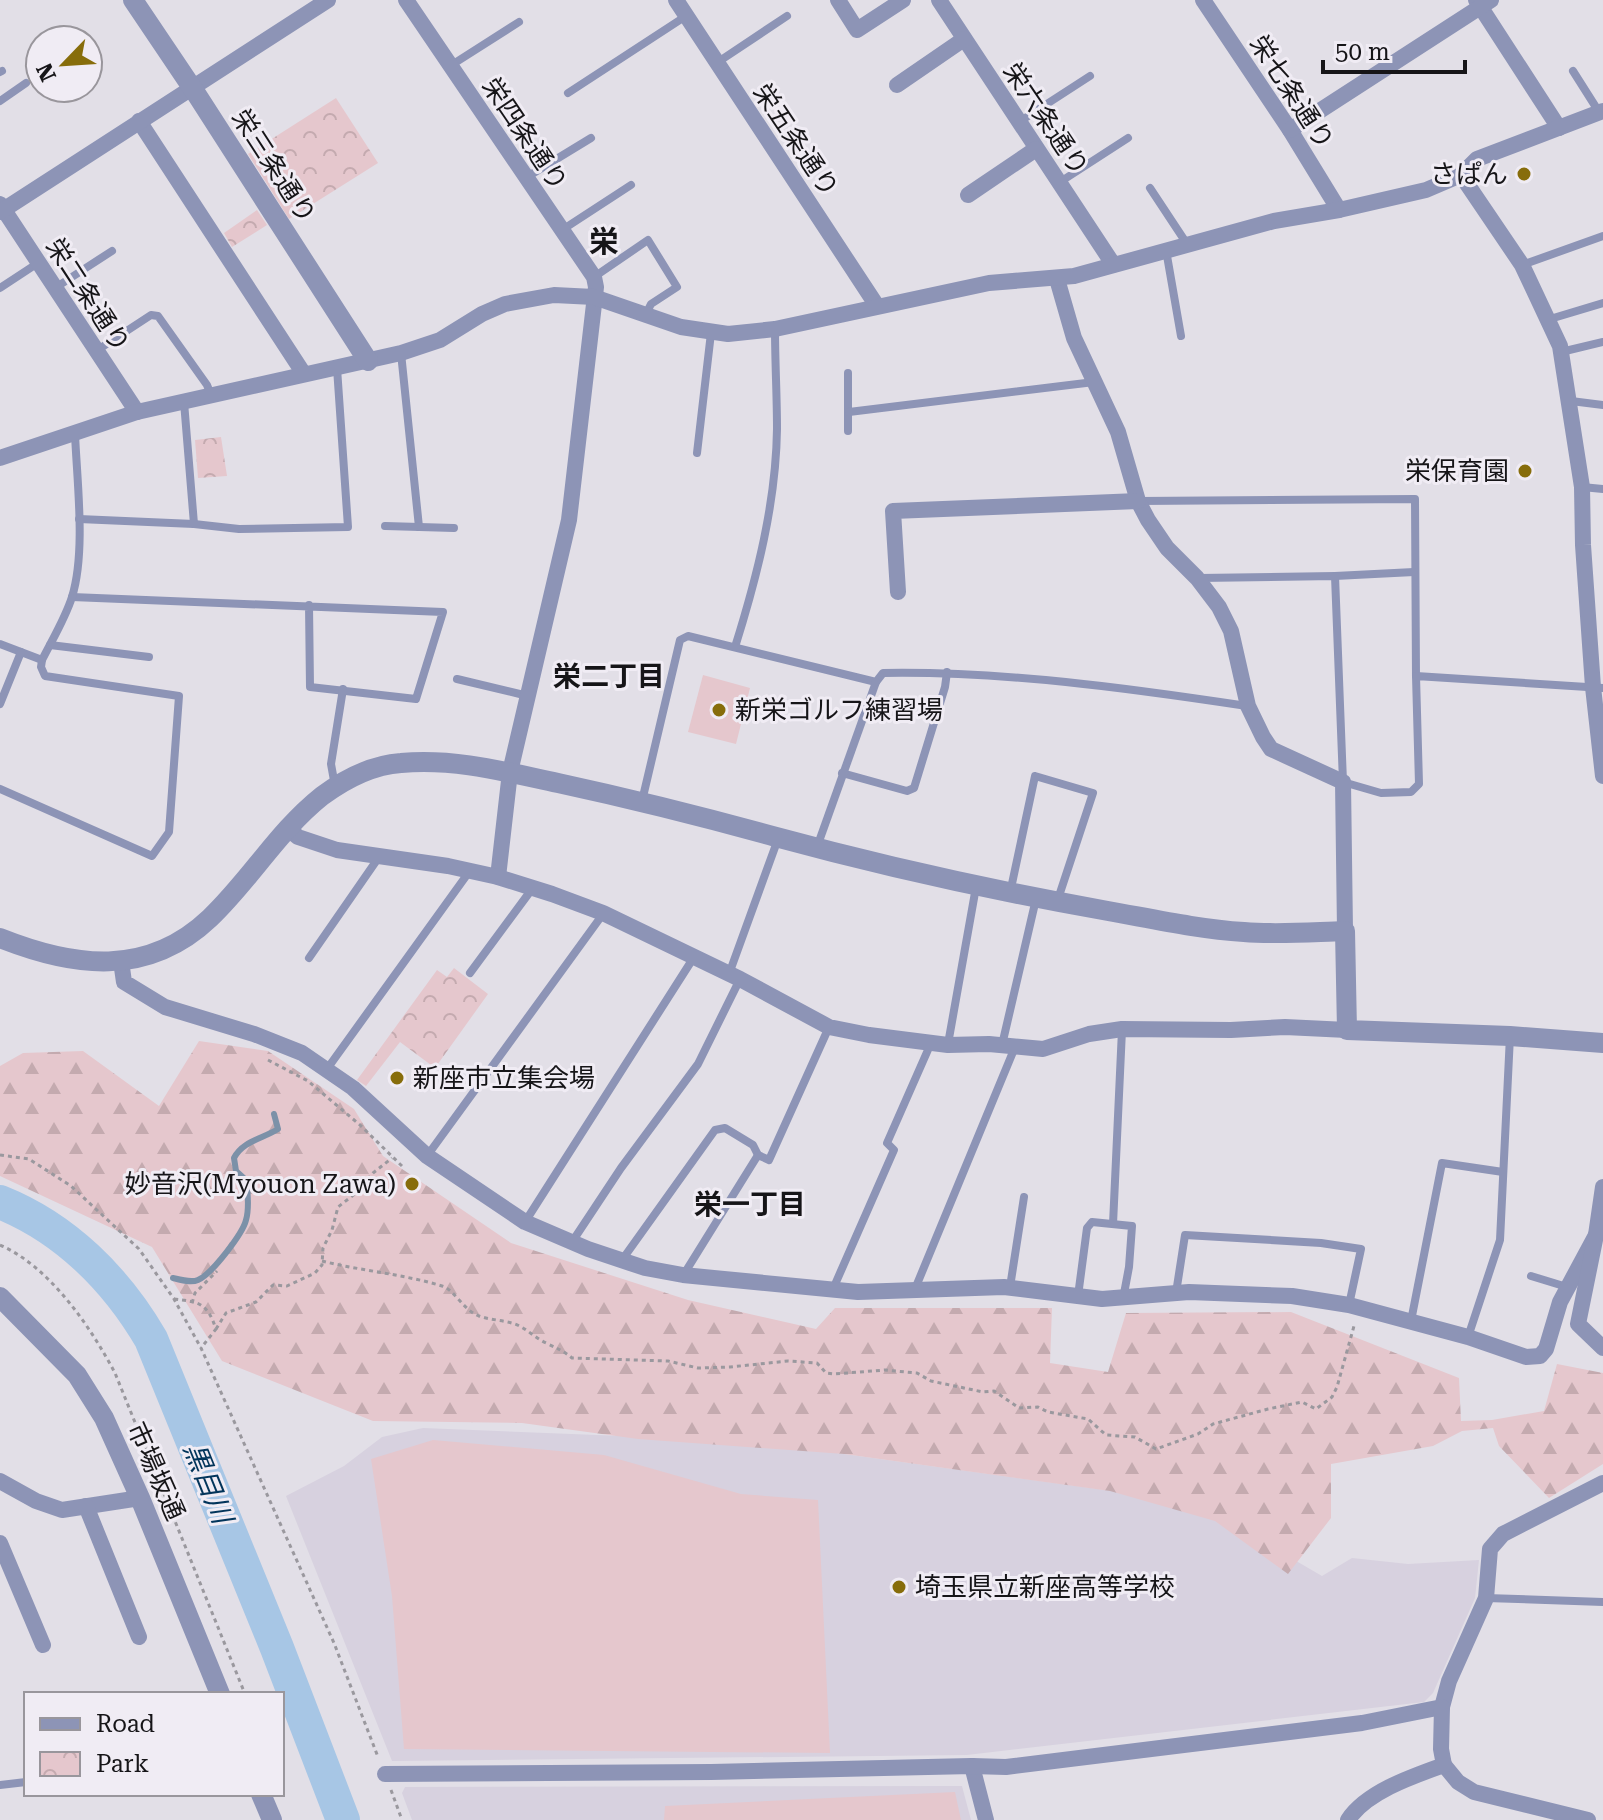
<svg xmlns="http://www.w3.org/2000/svg" width="1603" height="1820" viewBox="0 0 1603 1820" font-family="'Roboto Serif','Noto Sans JP',serif">
	<style>
		.built { fill: #d7d1df }
		.forest { fill: url(#forest-firs) }
		.park { fill: url(#park-crowns) }
		.garden { fill: #e5c7cd }
		.lines { fill: none; stroke-linecap: round; stroke-linejoin: round }
		.stream { stroke: #7c91a8; stroke-width: 6 }
		.river { stroke: #a7c6e5; stroke-width: 34 }
		.path { stroke: #9a989e; stroke-width: 3; stroke-dasharray: 4 4; stroke-linecap: butt }
		.service { stroke: #8d94b6; stroke-width: 8 }
		.minor { stroke: #8d94b6; stroke-width: 16 }
		.tertiary { stroke: #8d94b6; stroke-width: 20 }
		.poi-dot { fill: #876d0b; stroke: #f0ecf4; stroke-width: 3 }
		.labels { text-anchor: middle; dominant-baseline: central; stroke-width: 6; stroke-linejoin: round; paint-order: stroke }
		.street-label { font-size: 26px; fill: #161518; stroke: #f0ecf4 }
		.poi-label { font-size: 26px; fill: #161518; stroke: #f0ecf4; text-anchor: end }
		.neighbourhood-label { font-size: 28px; font-weight: bold; fill: #161518; stroke: #f0ecf4 }
		.water-label { font-size: 28px; font-style: italic; fill: #02355b; stroke: #f0ecf4 }
		.quarter-label { font-size: 30px; font-weight: bold; fill: #161518; stroke: #f0ecf4 }
	</style>
	<defs>
		<pattern id="forest-firs" width="22" height="20" patternUnits="userSpaceOnUse" patternTransform="scale(2)"><rect width="22" height="20" fill="#e5c7cd"/><path d="M5 1l3.5 6h-7zM16 11l3.5 6h-7z" fill="#c4aaaf"/></pattern>
		<pattern id="park-crowns" width="20" height="18" patternUnits="userSpaceOnUse" patternTransform="scale(2)"><rect width="20" height="18" fill="#e5c7cd"/><path d="M2 6a3 3 0 1 1 6 0M12 15a3 3 0 1 1 6 0" fill="none" stroke="#c4aaaf"/></pattern>
	</defs>
	<rect width="100%" height="100%" fill="#e2dfe7"/>
	<g class="built">
		<path d="M 423,1428 L 749,1441 L 1171,1499 L 1248,1533 L 1322,1576 L 1352,1558 L 1408,1564 L 1479,1560 L 1475,1598 L 1433,1693 L 1424,1702 L 967,1755 L 392,1761 L 286,1496 L 344,1466 L 382,1437 Z"/>
		<path d="M 962,1786 L 971,1820 L 412,1820 L 402,1793 L 405,1787 Z"/>
	</g>
	<path class="forest" d="M 199,1041 L 268,1051 L 354,1109 L 383,1156 L 511,1243 L 688,1300 L 816,1329 L 835,1308 L 1052,1308 L 1050,1363 L 1108,1372 L 1126,1313 L 1291,1312 L 1459,1378 L 1461,1421 L 1492,1420 L 1544,1411 L 1557,1364 L 1603,1373 L 1603,1464 L 1549,1498 L 1499,1446 L 1493,1428 L 1462,1431 L 1433,1446 L 1331,1464 L 1331,1518 L 1288,1574 L 1215,1521 L 1110,1491 L 844,1454 L 638,1439 L 522,1423 L 373,1421 L 222,1361 L 152,1247 L 0,1176 L 0,1066 L 23,1053 L 83,1051 L 159,1106 Z"/>
	<g class="park">
		<path d="M 336,98 L 378,163 L 289,219 L 248,154 Z"/>
		<path d="M 257,210 L 267,225 L 232,247 L 224,233 Z"/>
		<path d="M 221,437 L 227,476 L 198,478 L 195,440 Z"/>
		<path d="M 454,968 L 488,994 L 435,1068 L 400,1042 L 366,1086 L 357,1080 L 437,970 L 447,977 Z"/>
	</g>
	<g class="garden">
		<path d="M 703,675 L 750,688 L 736,744 L 688,732 Z"/>
		<path d="M 433,1440 L 604,1455 L 741,1494 L 818,1500 L 830,1753 L 404,1749 L 392,1596 L 371,1459 Z"/>
		<path d="M 955,1792 L 961,1820 L 664,1820 L 665,1806 Z"/>
	</g>
	<g class="lines">
		<g class="stream">
			<path d="M 173,1278 C 181,1280 191,1283 198,1280 C 212,1274 243,1233 246,1220 C 250,1207 247,1194 247,1181 L 236,1171 L 234,1158 C 243,1141 262,1139 278,1129 L 274,1114"/>
			<path d="M 132,1307 L 141,1301"/>
		</g>
		<path class="river" d="M 0,1202 C 65,1228 116,1279 151,1339 L 277,1648 L 343,1820"/>
		<g class="path">
			<path d="M 268,1060 L 308,1081 L 360,1125 L 404,1168"/>
			<path d="M 0,1155 L 29,1159 L 71,1186 L 139,1249 L 174,1299 L 201,1348 L 334,1643 L 378,1757"/>
			<path d="M 0,1245 C 50,1267 90,1326 115,1373 L 245,1694"/>
			<path d="M 322,1261 C 362,1271 403,1274 442,1286 C 455,1290 463,1310 479,1316 C 490,1320 503,1320 515,1324 C 526,1328 535,1338 546,1343 C 556,1348 564,1351 572,1358 L 668,1361 L 698,1368 L 730,1367 L 788,1361 L 817,1363 L 826,1373 L 834,1374 L 885,1370 L 917,1373 L 931,1381 L 983,1392 L 994,1391 L 1019,1408 L 1038,1407 L 1048,1412 L 1088,1419 L 1106,1435 L 1135,1437 L 1156,1449 L 1198,1434 L 1213,1424 L 1268,1409 L 1302,1402 L 1316,1409 L 1332,1397 L 1337,1387 L 1354,1326"/>
			<path d="M 174,1299 C 200,1302 207,1303 216,1329 L 201,1348"/>
			<path d="M 192,1303 L 195,1293 L 217,1271"/>
			<path d="M 216,1329 L 226,1313 L 256,1302 L 273,1285 L 287,1286 L 315,1273 L 322,1265 L 323,1248 L 332,1230 L 338,1207 L 356,1193 L 373,1173 L 392,1158"/>
			<path d="M 391,1790 L 402,1820"/>
		</g>
		<g class="service">
			<path d="M 718,62 L 787,16"/>
			<path d="M 450,66 L 519,22"/>
			<path d="M 1573,71 L 1599,112"/>
			<path d="M 0,72 L 2,71"/>
			<path d="M 568,93 L 686,16"/>
			<path d="M 0,101 L 26,83"/>
			<path d="M 1019,122 L 1090,76"/>
			<path d="M 527,177 L 591,138"/>
			<path d="M 1060,182 L 1128,138"/>
			<path d="M 1150,188 L 1187,244"/>
			<path d="M 562,230 L 631,185"/>
			<path d="M 1166,250 L 1181,336"/>
			<path d="M 1522,265 L 1603,236"/>
			<path d="M 594,277 L 648,240 L 677,287 L 651,304 L 646,314"/>
			<path d="M 0,288 L 38,263"/>
			<path d="M 55,288 L 112,251"/>
			<path d="M 1550,319 L 1603,303"/>
			<path d="M 96,351 L 151,315 L 158,316 L 207,385 L 211,395"/>
			<path d="M 1561,352 L 1603,342"/>
			<path d="M 401,353 L 419,527"/>
			<path d="M 848,373 L 848,431"/>
			<path d="M 1571,401 L 1603,405"/>
			<path d="M 184,402 L 194,524"/>
			<path d="M 849,412 L 1094,382"/>
			<path d="M 697,453 L 711,333"/>
			<path d="M 1582,487 L 1603,489"/>
			<path d="M 1139,501 L 1415,499 L 1416,676"/>
			<path d="M 79,519 L 194,524 L 239,529 L 348,527 L 337,368"/>
			<path d="M 385,526 L 454,528"/>
			<path d="M 1335,576 L 1414,572"/>
			<path d="M 1199,578 L 1335,576 L 1343,782 L 1381,793 L 1411,792 L 1419,784 L 1416,676 L 1603,688"/>
			<path d="M 72,597 L 443,612 L 416,699 L 310,687 L 309,605"/>
			<path d="M 0,644 L 42,660 C 52,640 65,619 72,597 C 86,552 77,482 75,434"/>
			<path d="M 50,645 L 149,657"/>
			<path d="M 735,647 C 757,577 776,503 777,429 C 777,396 775,362 775,329"/>
			<path d="M 457,679 L 528,696"/>
			<path d="M 0,704 L 21,652"/>
			<path d="M 842,773 L 907,791 L 914,788 L 945,687 L 947,672"/>
			<path d="M 335,786 L 331,764 L 343,689"/>
			<path d="M 0,789 L 152,856 L 169,832 L 179,696 L 45,676 L 41,667 L 42,660"/>
			<path d="M 642,801 L 680,640 L 688,636 L 876,682 L 883,673 C 1005,671 1127,688 1247,706"/>
			<path d="M 817,847 L 876,682"/>
			<path d="M 1010,893 L 1035,776 L 1093,793 L 1057,902"/>
			<path d="M 309,958 L 379,857"/>
			<path d="M 470,973 L 532,889"/>
			<path d="M 729,974 L 778,839"/>
			<path d="M 948,1044 L 976,887"/>
			<path d="M 1002,1045 L 1036,899"/>
			<path d="M 327,1069 L 469,872"/>
			<path d="M 427,1156 L 603,914"/>
			<path d="M 525,1222 L 694,957"/>
			<path d="M 1113,1224 L 1122,1030"/>
			<path d="M 572,1242 L 621,1168 L 698,1064 L 740,979"/>
			<path d="M 622,1260 L 715,1130 L 725,1128 L 753,1145 L 758,1155"/>
			<path d="M 684,1274 L 758,1155 L 769,1160 L 829,1027"/>
			<path d="M 1531,1276 L 1567,1287"/>
			<path d="M 1010,1287 L 1024,1197"/>
			<path d="M 833,1289 L 894,1150 L 887,1143 L 931,1043"/>
			<path d="M 915,1289 L 1015,1047"/>
			<path d="M 1176,1293 L 1185,1235 L 1321,1243 L 1361,1249 L 1349,1305"/>
			<path d="M 1078,1296 L 1087,1228 L 1092,1222 L 1132,1226 L 1129,1267 L 1123,1299"/>
			<path d="M 1411,1321 L 1442,1163 L 1503,1172"/>
			<path d="M 1468,1337 L 1500,1240 L 1510,1036"/>
			<path d="M 1486,1598 L 1603,1602"/>
			<path d="M 0,1785 L 26,1782"/>
		</g>
		<g class="minor">
			<path d="M 406,0 L 594,277 L 596,287 L 569,520 L 510,772 L 498,877"/>
			<path d="M 676,0 L 877,306"/>
			<path d="M 838,0 L 857,30 L 903,0"/>
			<path d="M 939,0 L 1113,264"/>
			<path d="M 1203,0 L 1290,130 L 1339,210"/>
			<path d="M 1476,0 L 1559,128"/>
			<path d="M 897,85 L 964,39"/>
			<path d="M 139,121 L 304,374"/>
			<path d="M 1290,130 L 1491,0"/>
			<path d="M 1461,175 L 1522,265 L 1560,346 L 1582,487 L 1583,545 L 1593,687 L 1603,776"/>
			<path d="M 968,195 L 1036,149"/>
			<path d="M 0,204 L 137,412"/>
			<path d="M 0,212 L 328,0"/>
			<path d="M 1057,279 L 1074,338 L 1118,432 L 1138,501 L 1148,520 L 1167,548 L 1197,578 L 1219,607 L 1231,631 L 1248,706 L 1263,737 L 1271,749 L 1343,782 L 1345,931"/>
			<path d="M 0,458 L 137,412 L 401,353 L 440,340 L 482,314 L 505,304 L 554,295 L 594,297 L 681,327 L 728,334 L 775,329 L 989,283 L 1074,276 L 1274,221 L 1339,210 L 1426,190 L 1461,175 L 1477,159 L 1603,111"/>
			<path d="M 898,592 L 893,511 L 1138,501"/>
			<path d="M 287,828 L 298,837 L 337,850 L 448,866 L 498,877 L 552,894 L 603,913 L 740,979 L 829,1027 L 869,1035 L 948,1045 L 989,1044 L 1043,1049 L 1089,1034 L 1122,1029 L 1231,1030 L 1285,1027 L 1347,1030"/>
			<path d="M 121,961 L 124,982 L 165,1007 L 254,1034 L 302,1053 L 353,1088 L 427,1156 L 525,1222 L 588,1249 L 645,1268 L 683,1275 L 858,1292 L 1004,1287 L 1102,1299 L 1189,1292 L 1292,1296 L 1349,1305 L 1468,1337 L 1526,1357 L 1540,1356 L 1546,1349 L 1560,1302 L 1596,1235"/>
			<path d="M 1603,1187 L 1596,1235 L 1578,1324 L 1603,1348"/>
			<path d="M 0,1481 L 36,1501 L 62,1510 L 140,1498"/>
			<path d="M 86,1506 L 139,1637"/>
			<path d="M 0,1543 L 43,1645"/>
			<path d="M 1444,1765 L 1458,1782 L 1474,1792 L 1588,1820"/>
			<path d="M 972,1766 L 986,1820"/>
			<path d="M 385,1774 L 711,1772 L 972,1766 L 1006,1767 L 1362,1723 L 1442,1707 L 1449,1681 L 1486,1598 L 1490,1549 L 1503,1534 L 1603,1483"/>
			<path d="M 1348,1820 C 1366,1792 1413,1776 1444,1765 L 1441,1749 L 1442,1707"/>
		</g>
		<g class="tertiary">
			<path d="M 133,0 L 197,95 L 368,361"/>
			<path d="M 0,938 C 73,967 147,978 210,918 C 250,880 278,831 322,796 C 345,779 372,765 401,763 C 455,758 506,772 558,783 C 632,799 704,817 776,837 C 886,867 996,891 1108,911 C 1153,919 1198,929 1244,932 C 1277,935 1312,932 1345,931 L 1347,1030 L 1510,1036 L 1603,1043"/>
			<path d="M 0,1297 L 77,1375 L 104,1418 L 140,1498 L 220,1694"/>
			<path d="M 261,1794 L 272,1820"/>
		</g>
	</g>
	<g class="poi-dot">
		<circle cx="1524" cy="174" r="8"/>
		<circle cx="1525" cy="471" r="8"/>
		<circle cx="719" cy="710" r="8"/>
		<circle cx="397" cy="1078" r="8"/>
		<circle cx="412" cy="1184" r="8"/>
		<circle cx="899" cy="1587" r="8"/>
	</g>
	<g class="labels">
		<g class="street-label">
			<text transform="translate(1292 92) rotate(57)">栄七条通り</text>
			<text transform="translate(1046 119) rotate(56)">栄六条通り</text>
			<text transform="translate(525 134) rotate(56)">栄四条通り</text>
			<text transform="translate(796 140) rotate(56)">栄五条通り</text>
			<text transform="translate(274 166) rotate(57)">栄三条通り</text>
			<text transform="translate(88 295) rotate(57)">栄二条通り</text>
			<text transform="translate(156 1471) rotate(66)">市場坂通</text>
		</g>
		<g class="poi-label">
			<text x="1508" y="174">さぱん</text>
			<text x="1509" y="471">栄保育園</text>
			<text x="735" y="710" text-anchor="start">新栄ゴルフ練習場</text>
			<text x="413" y="1078" text-anchor="start">新座市立集会場</text>
			<text x="396" y="1184">妙音沢(Myouon Zawa)</text>
			<text x="915" y="1587" text-anchor="start">埼玉県立新座高等学校</text>
		</g>
		<g class="neighbourhood-label">
			<text x="609" y="676">栄二丁目</text>
			<text x="750" y="1204">栄一丁目</text>
		</g>
		<g class="water-label">
			<text transform="translate(208 1483) rotate(68)">黒目川</text>
		</g>
		<g class="quarter-label">
			<text x="604" y="241">栄</text>
		</g>
	</g>
	<rect x="24" y="1692" width="260" height="104" fill="#f0ecf4" stroke="#99969c" stroke-width="2"/>
	<rect x="40" y="1718" width="40" height="12" fill="#8d94b6" stroke="#99969c" stroke-width="2"/>
	<text x="96" y="1732" font-size="24" fill="#161518">Road</text>
	<rect x="40" y="1752" width="40" height="24" fill="url(#park-crowns)" stroke="#99969c" stroke-width="2"/>
	<text x="96" y="1772" font-size="24" fill="#161518">Park</text>
	<g transform="translate(64 64) rotate(245)"><circle r="38" fill="#f0ecf4" stroke="#99969c" stroke-width="2"/>
	<path d="M0-6L14 30L0 20L-14 30Z" fill="#876d0b"/>
	<text y="-12" font-size="22" font-weight="bold" text-anchor="middle" fill="#161518">N</text>
	</g>
	<path d="M1323 60v12h142v-12" fill="none" stroke="#161518" stroke-width="4"/>
	<text x="1335" y="60" font-size="24" fill="#161518" stroke="#f0ecf4" stroke-width="6" paint-order="stroke">50 m</text>
</svg>
